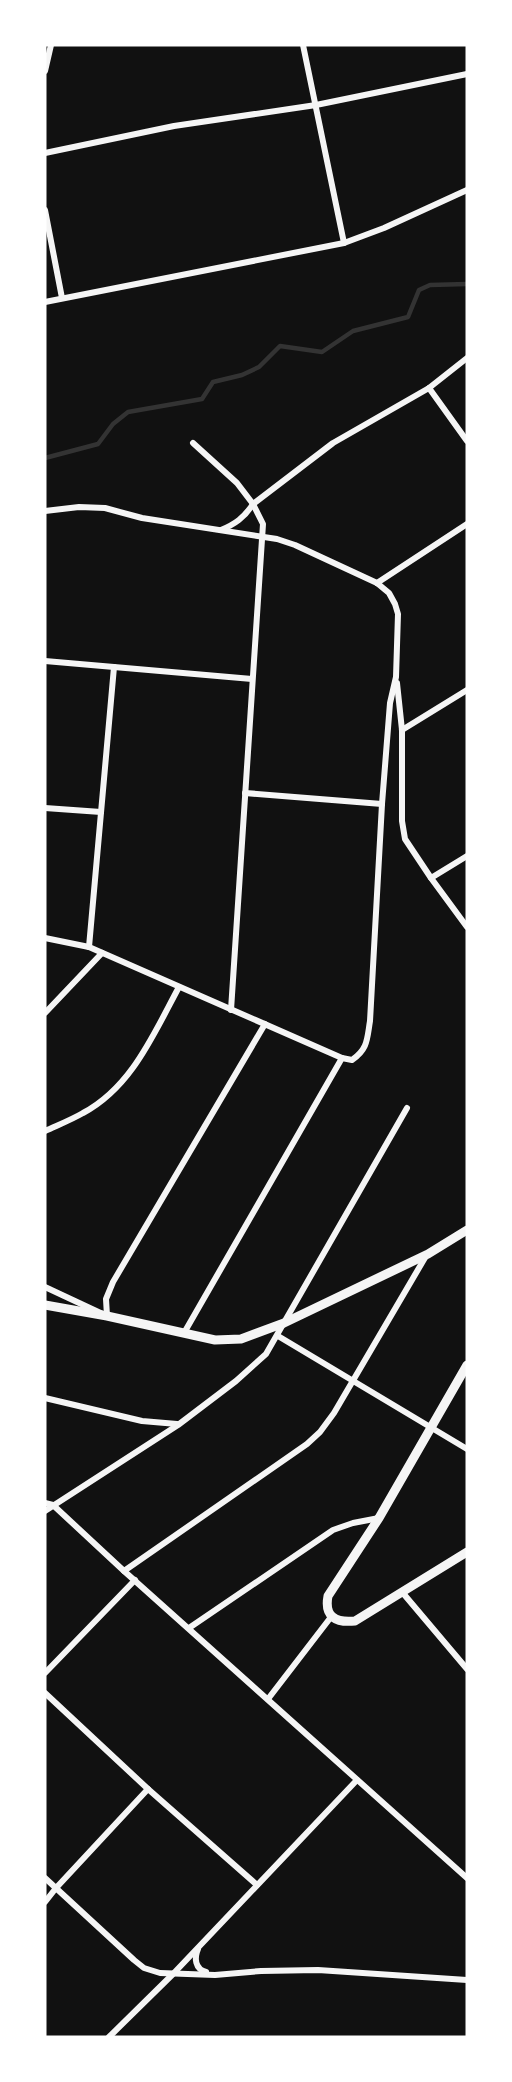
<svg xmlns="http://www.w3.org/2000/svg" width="512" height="2082" viewBox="0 0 512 2082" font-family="'Archivo Narrow',sans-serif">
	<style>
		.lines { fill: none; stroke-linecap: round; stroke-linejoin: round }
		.stream { stroke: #333; stroke-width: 4.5 }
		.minor { stroke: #f5f5f5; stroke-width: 6 }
		.tertiary { stroke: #f5f5f5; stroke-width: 9 }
	</style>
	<rect width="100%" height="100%" fill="#111"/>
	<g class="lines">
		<path class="stream" d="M 45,458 L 98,444 L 113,424 L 128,412 L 202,399 L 213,382 L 242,375 L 259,367 L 280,346 L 322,352 L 353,331 L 408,317 L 419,290 L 430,285 L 467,284"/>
		<g class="minor">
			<path d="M 303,45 L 344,243"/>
			<path d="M 45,71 L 51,45"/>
			<path d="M 45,153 L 174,126 L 316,105 L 467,74"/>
			<path d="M 45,210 L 62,298"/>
			<path d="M 45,302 L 344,243 L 384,228 L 467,190"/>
			<path d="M 429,388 L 467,441"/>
			<path d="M 193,443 L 237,483 L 253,504 L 263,524 L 231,1010"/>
			<path d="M 45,511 L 79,507 L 105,508 L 142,518 L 277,539 L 295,545 L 377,583 L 389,593 L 395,604 L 398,614 L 396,677 L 390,703 L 382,804 L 370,1021 C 367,1039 368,1049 352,1060 L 342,1058 L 184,1333"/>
			<path d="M 221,530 C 235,524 244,518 253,504 L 333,443 L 429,388 L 467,358"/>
			<path d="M 377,583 L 467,524"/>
			<path d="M 45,661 L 252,679"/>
			<path d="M 397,683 L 402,730 L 402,821 L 405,839 L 431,878 L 467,927"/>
			<path d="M 402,730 L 467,690"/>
			<path d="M 245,793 L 382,804"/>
			<path d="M 45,808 L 101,812"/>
			<path d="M 431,878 L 467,856"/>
			<path d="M 45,938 L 89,947 L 342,1058"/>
			<path d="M 89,947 L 114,667"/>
			<path d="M 45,1013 L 102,953"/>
			<path d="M 45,1131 C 58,1125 71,1120 83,1113 C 132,1087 154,1033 179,987"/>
			<path d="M 45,1287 L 107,1316 L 106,1299 L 113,1282 L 265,1024"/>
			<path d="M 278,1336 L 467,1449"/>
			<path d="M 45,1398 L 142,1421 L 177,1424"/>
			<path d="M 45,1503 L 53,1505 L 124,1571 L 467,1878"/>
			<path d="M 45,1511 L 178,1425 L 236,1381 L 266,1354 L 407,1108"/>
			<path d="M 124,1571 L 307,1444 L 320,1432 L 334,1413 L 426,1256"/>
			<path d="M 402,1592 L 467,1669"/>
			<path d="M 189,1628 L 333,1530 L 353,1523 L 379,1518"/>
			<path d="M 45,1673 L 135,1580"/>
			<path d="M 45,1693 L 148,1789 L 257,1885"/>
			<path d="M 268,1699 L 331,1617"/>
			<path d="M 45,1878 L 134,1960 L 144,1968 L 160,1973 L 215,1975 L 261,1971 L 318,1970 L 467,1980"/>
			<path d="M 45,1902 L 56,1888 L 148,1789"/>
			<path d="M 198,1949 C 194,1958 195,1969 206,1972"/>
			<path d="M 109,2037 L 173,1974 L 357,1780"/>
		</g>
		<g class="tertiary">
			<path d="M 45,1305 L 107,1316 L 215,1340 L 241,1339 L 284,1323 L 428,1254 L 467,1230"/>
			<path d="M 467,1365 L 379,1518 L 328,1596 C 324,1617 336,1623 355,1621 L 467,1552"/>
		</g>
	</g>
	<rect width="512" height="2082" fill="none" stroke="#ffffff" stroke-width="93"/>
</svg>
